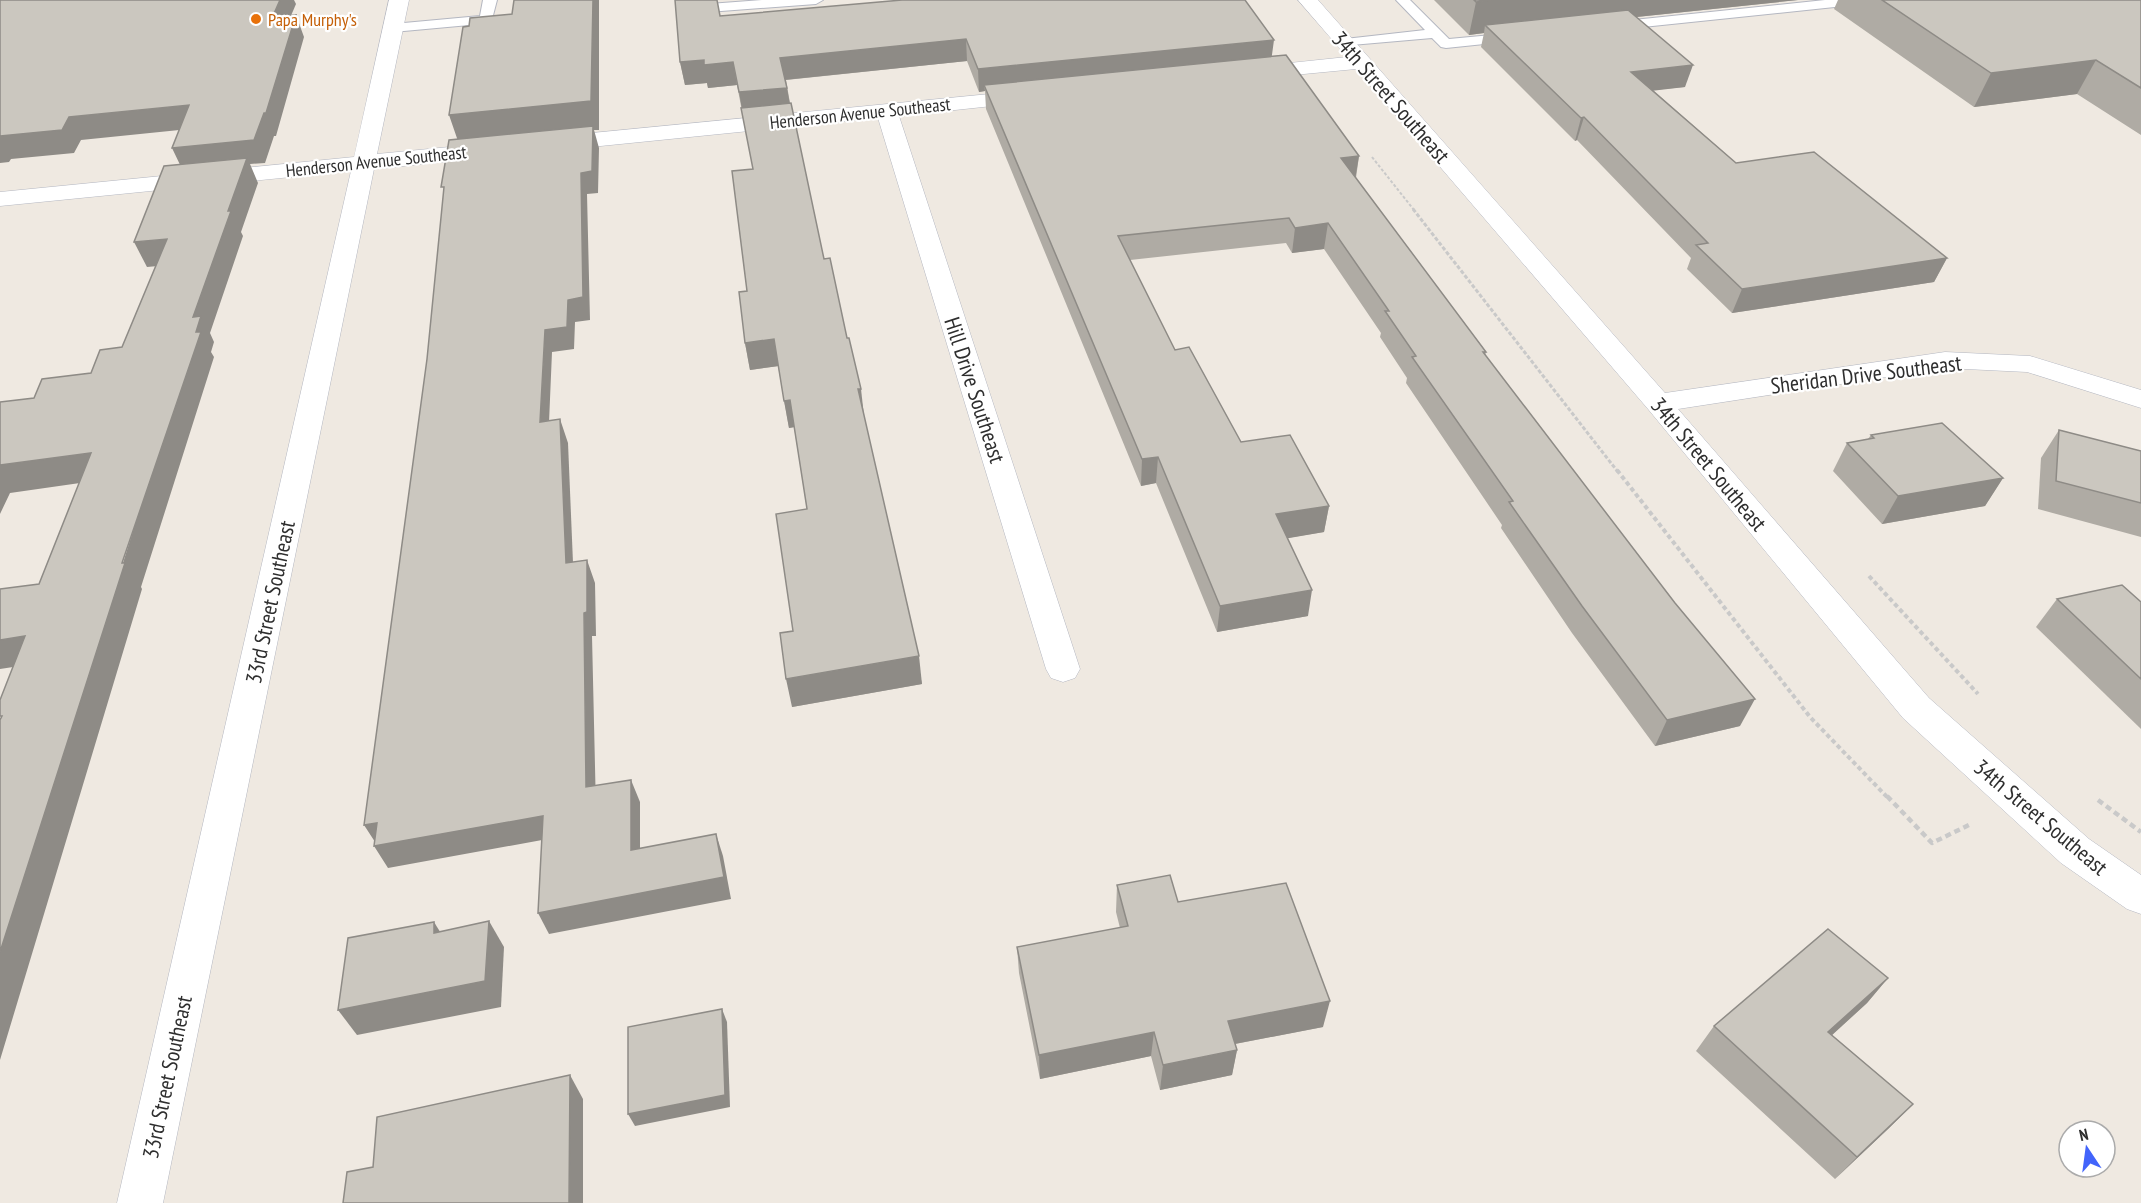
<svg xmlns="http://www.w3.org/2000/svg" width="2141" height="1203" viewBox="0 0 2141 1203" font-family="'PT Sans Narrow',sans-serif">
	<style>
		.lines { fill: none; stroke-linecap: round; stroke-linejoin: round }
		.lane-casing { stroke: #b4b7c1; stroke-width: 2 }
		.street-casing { stroke: #b4b7c1; stroke-width: 1 }
		.path-far3 { stroke: #c9c9c9; stroke-width: 2; stroke-dasharray: 3 2; stroke-linecap: butt }
		.path-far2 { stroke: #c9c9c9; stroke-width: 3; stroke-dasharray: 4 2; stroke-linecap: butt }
		.path-far1 { stroke: #c9c9c9; stroke-width: 4; stroke-dasharray: 4.5 3; stroke-linecap: butt }
		.path { stroke: #c9c9c9; stroke-width: 4.5; stroke-dasharray: 6 4; stroke-linecap: butt }
		.lane { fill: #fff; fill-rule: evenodd }
		.street { fill: #fff; fill-rule: evenodd }
		.wall { fill: #afaba4 }
		.shaded-wall { fill: #8e8b86 }
		.building { fill: #cbc7bf; stroke: #8e8b86; stroke-width: 1.5 }
		.food-dot { fill: #e8710a; stroke: #fff; stroke-width: 2 }
		.labels { text-anchor: middle; dominant-baseline: central; stroke-width: 4.5; stroke-linejoin: round; paint-order: stroke }
		.far-food-label { font-size: 18px; fill: #c56008; stroke: #fff; text-anchor: start }
		.far-street-label { font-size: 18px; fill: #2e2e2e; stroke: #fff }
		.street-label { font-size: 22px; fill: #2e2e2e; stroke: #fff }
	</style>
	<rect width="100%" height="100%" fill="#efe9e1"/>
	<g class="lines">
		<g class="lane-casing">
			<g id="lane">
				<path d="M 483,0 L 497,0 L 491,23 L 393,32 L 386,28 L 393,24 L 480,16 Z"/>
				<path d="M 687,0 L 701,0 L 709,4 L 762,0 L 823,0 L 816,4 L 708,12 L 690,7 Z"/>
				<path d="M 1396,0 L 1410,0 L 1449,39 L 1513,33 L 1520,37 L 1513,41 L 1446,48 L 1441,47 L 1432,38 L 1340,46 L 1338,43 L 1345,39 L 1425,30 Z"/>
				<path d="M 1825,0 L 1870,0 L 1863,4 L 1614,30 L 1607,26 L 1614,22 Z"/>
			</g>
		</g>
		<g class="street-casing">
			<g id="street">
				<path d="M 389,0 L 409,0 L 377,154 L 491,143 L 499,145 L 502,150 L 499,155 L 491,157 L 374,169 L 163,1203 L 117,1203 L 351,171 L 0,206 L 0,192 L 354,157 Z"/>
				<path d="M 1298,0 L 1318,0 L 1665,393 L 1945,352 L 2030,356 L 2141,390 L 2141,408 L 2027,372 L 1945,368 L 1678,409 L 1929,698 L 2089,839 L 2141,875 L 2141,914 L 2127,909 L 2061,863 L 1903,718 L 1648,409 L 1356,69 L 1252,79 L 1245,77 L 1242,73 L 1245,69 L 1252,67 L 1347,57 Z"/>
				<path d="M 1031,90 L 1039,91 L 1042,96 L 1039,101 L 899,116 L 1080,669 L 1075,678 L 1063,682 L 1051,678 L 1046,669 L 878,118 L 551,151 L 543,149 L 540,144 L 543,139 L 551,137 Z"/>
			</g>
		</g>
		<path class="path-far3" d="M 1372,157 L 1414,210"/>
		<path class="path-far2" d="M 1413,209 L 1618,472"/>
		<g class="path-far1">
			<path d="M 1617,470 L 1810,717 L 1888,798"/>
			<path d="M 1869,576 L 1978,694"/>
		</g>
		<g class="path">
			<path d="M 1887,796 L 1932,843 L 1971,824"/>
			<path d="M 2098,800 L 2141,832"/>
		</g>
		<use href="#lane" class="lane"/>
		<use href="#street" class="street"/>
	</g>
	<g class="wall">
		<path d="M 1434,0 L 1798,0 L 1636,17 L 1685,87 L 1653,90 L 1736,163 L 1947,258 L 1934,282 L 1732,313 L 1687,269 L 1691,258 L 1577,140 L 1575,141 L 1481,47 L 1484,33 L 1469,35 Z"/>
		<path d="M 1838,0 L 2141,0 L 2141,135 L 2077,94 L 1974,107 L 1834,9 Z"/>
		<path d="M 720,16 L 1272,56 L 1359,156 L 1356,178 L 1486,352 L 1485,356 L 1740,726 L 1655,746 L 1572,633 L 1501,528 L 1502,525 L 1406,383 L 1407,378 L 1380,337 L 1381,333 L 1324,249 L 1292,253 L 1286,243 L 1130,260 L 1175,350 L 1241,442 L 1329,506 L 1324,532 L 1287,538 L 1308,616 L 1217,632 L 1156,483 L 1141,486 L 986,109 L 985,91 L 979,92 L 967,61 L 786,80 L 790,103 L 824,259 L 864,416 L 922,684 L 792,707 L 793,631 L 807,509 L 794,427 L 789,428 L 778,366 L 750,370 L 745,343 L 753,169 L 737,85 L 708,88 L 707,83 L 685,85 L 680,62 Z"/>
		<path d="M 2059,430 L 2141,451 L 2141,537 L 2038,509 L 2041,458 Z"/>
		<path d="M 1871,435 L 2003,478 L 1985,506 L 1882,524 L 1833,471 L 1847,443 L 1868,439 Z"/>
		<path d="M 2057,599 L 2141,602 L 2141,729 L 2036,627 Z"/>
		<path d="M 1117,885 L 1178,902 L 1323,1027 L 1235,1044 L 1237,1050 L 1232,1075 L 1160,1090 L 1151,1056 L 1040,1079 L 1019,973 L 1017,947 L 1120,928 L 1116,912 Z"/>
		<path d="M 1888,978 L 1867,1003 L 1832,1035 L 1913,1104 L 1889,1128 L 1835,1179 L 1696,1051 L 1714,1026 Z"/>
	</g>
	<g class="shaded-wall">
		<path d="M 280,0 L 294,0 L 296,4 L 281,39 L 272,18 Z"/>
		<path d="M 593,0 L 599,0 L 599,130 L 594,130 L 599,148 L 598,193 L 587,194 L 590,320 L 575,322 L 574,349 L 552,352 L 548,446 L 540,422 L 545,330 L 568,300 L 581,173 L 459,144 L 449,115 Z"/>
		<path d="M 1491,0 L 1798,0 L 1493,32 L 1485,25 L 1484,33 L 1469,35 L 1476,2 Z"/>
		<path d="M 296,15 L 304,37 L 276,136 L 274,136 L 265,163 L 250,164 L 258,183 L 241,232 L 243,236 L 210,333 L 214,342 L 211,352 L 214,357 L 141,587 L 142,589 L 0,1060 L 0,952 L 196,332 L 193,317 L 183,171 L 172,148 Z"/>
		<path d="M 966,39 L 967,61 L 784,80 L 780,58 Z"/>
		<path d="M 1274,40 L 1271,62 L 984,85 L 985,91 L 979,92 L 978,69 Z"/>
		<path d="M 704,60 L 733,62 L 737,85 L 708,88 L 707,83 L 685,85 L 680,62 Z"/>
		<path d="M 2096,60 L 2077,94 L 1974,107 L 1991,73 Z"/>
		<path d="M 1693,65 L 1685,87 L 1625,94 L 1631,72 Z"/>
		<path d="M 787,88 L 791,110 L 743,115 L 739,92 Z"/>
		<path d="M 189,105 L 199,128 L 81,140 L 74,153 L 11,159 L 9,162 L 0,163 L 0,136 L 69,117 Z"/>
		<path d="M 1584,117 L 1577,140 L 1575,141 L 1581,118 Z"/>
		<path d="M 1359,156 L 1355,180 L 1341,158 Z"/>
		<path d="M 1328,223 L 1324,249 L 1292,253 L 1295,228 Z"/>
		<path d="M 167,239 L 180,264 L 147,267 L 134,242 Z"/>
		<path d="M 1947,258 L 1934,282 L 1732,313 L 1742,289 Z"/>
		<path d="M 774,339 L 779,366 L 750,370 L 745,343 Z"/>
		<path d="M 858,389 L 861,389 L 864,416 Z"/>
		<path d="M 790,400 L 795,427 L 789,428 L 784,401 Z"/>
		<path d="M 560,419 L 568,443 L 574,587 L 566,563 Z"/>
		<path d="M 91,453 L 108,479 L 10,493 L 0,514 L 0,465 Z"/>
		<path d="M 1158,457 L 1156,483 L 1141,486 L 1142,459 Z"/>
		<path d="M 2003,478 L 1985,506 L 1882,524 L 1898,496 Z"/>
		<path d="M 1329,506 L 1324,532 L 1272,541 L 1276,514 Z"/>
		<path d="M 587,560 L 595,583 L 596,636 L 592,636 L 596,810 L 586,787 L 584,613 Z"/>
		<path d="M 1312,590 L 1308,616 L 1217,632 L 1220,606 Z"/>
		<path d="M 25,636 L 46,662 L 0,669 L 0,640 Z"/>
		<path d="M 919,656 L 922,684 L 792,707 L 786,679 Z"/>
		<path d="M 1755,699 L 1740,726 L 1655,746 L 1667,720 Z"/>
		<path d="M 631,780 L 640,802 L 640,872 L 631,850 Z"/>
		<path d="M 543,816 L 553,838 L 388,868 L 374,846 L 377,845 L 364,825 L 377,823 Z"/>
		<path d="M 716,834 L 723,856 L 731,899 L 549,934 L 538,913 Z"/>
		<path d="M 489,921 L 504,947 L 501,1007 L 357,1035 L 338,1010 Z"/>
		<path d="M 434,922 L 450,948 L 434,933 Z"/>
		<path d="M 1888,978 L 1867,1003 L 1808,1057 L 1828,1032 Z"/>
		<path d="M 1330,1001 L 1323,1027 L 1224,1046 L 1228,1021 Z"/>
		<path d="M 722,1009 L 727,1022 L 730,1107 L 635,1126 L 628,1114 Z"/>
		<path d="M 1154,1032 L 1151,1056 L 1040,1079 L 1039,1055 Z"/>
		<path d="M 1237,1050 L 1232,1075 L 1160,1090 L 1163,1065 Z"/>
		<path d="M 570,1075 L 583,1099 L 583,1203 L 569,1203 Z"/>
		<path d="M 1913,1104 L 1889,1128 L 1835,1179 L 1857,1157 Z"/>
	</g>
	<g class="building">
		<path d="M 0,0 L 280,0 L 272,18 L 296,15 L 266,113 L 264,113 L 254,140 L 172,148 L 189,105 L 69,117 L 62,130 L 0,136 Z"/>
		<path d="M 514,0 L 593,0 L 591,101 L 449,115 L 463,27 L 469,26 L 470,18 L 512,14 Z"/>
		<path d="M 675,0 L 717,0 L 720,16 L 902,0 L 1245,0 L 1274,40 L 978,69 L 966,39 L 780,58 L 787,88 L 739,92 L 733,62 L 704,65 L 704,60 L 680,62 Z"/>
		<path d="M 1474,0 L 1491,0 L 1476,2 Z"/>
		<path d="M 1882,0 L 2141,0 L 2141,88 L 2096,60 L 1991,73 Z"/>
		<path d="M 1628,10 L 1693,65 L 1631,72 L 1736,163 L 1814,152 L 1947,258 L 1742,289 L 1696,245 L 1708,243 L 1584,117 L 1581,118 L 1485,25 Z"/>
		<path d="M 1286,55 L 1359,156 L 1341,158 L 1486,352 L 1483,352 L 1675,603 L 1755,699 L 1667,720 L 1582,606 L 1509,502 L 1513,501 L 1412,357 L 1416,356 L 1385,311 L 1389,311 L 1328,223 L 1295,228 L 1289,218 L 1118,236 L 1175,350 L 1189,347 L 1241,442 L 1290,435 L 1329,506 L 1276,514 L 1312,590 L 1220,606 L 1158,457 L 1142,459 L 984,85 Z"/>
		<path d="M 791,103 L 824,259 L 830,258 L 847,338 L 849,338 L 861,389 L 858,389 L 919,656 L 786,679 L 780,633 L 793,631 L 776,514 L 807,509 L 790,400 L 784,401 L 774,339 L 745,343 L 739,292 L 747,291 L 732,171 L 753,169 L 741,108 Z"/>
		<path d="M 593,126 L 592,171 L 581,173 L 583,297 L 568,300 L 567,327 L 545,330 L 540,422 L 560,419 L 566,563 L 587,560 L 587,612 L 584,613 L 586,787 L 631,780 L 631,850 L 716,834 L 724,877 L 538,913 L 543,816 L 374,846 L 377,823 L 364,825 L 427,359 L 444,187 L 441,187 L 449,140 Z"/>
		<path d="M 247,158 L 228,211 L 231,211 L 193,317 L 201,316 L 196,332 L 201,332 L 122,563 L 125,563 L 0,952 L 0,720 L 2,716 L 0,716 L 0,700 L 25,636 L 0,640 L 0,589 L 39,584 L 91,453 L 0,465 L 0,402 L 34,398 L 42,379 L 91,373 L 100,350 L 122,347 L 167,239 L 134,242 L 164,166 Z"/>
		<path d="M 1942,423 L 2003,478 L 1898,496 L 1847,443 L 1874,438 L 1871,435 Z"/>
		<path d="M 2059,430 L 2141,451 L 2141,503 L 2056,481 Z"/>
		<path d="M 2122,585 L 2141,602 L 2141,679 L 2057,599 Z"/>
		<path d="M 1170,875 L 1178,902 L 1286,883 L 1330,1001 L 1228,1021 L 1237,1050 L 1163,1065 L 1154,1032 L 1039,1055 L 1017,947 L 1128,926 L 1117,885 Z"/>
		<path d="M 489,921 L 485,981 L 338,1010 L 348,938 L 434,922 L 434,933 Z"/>
		<path d="M 1828,929 L 1888,978 L 1828,1032 L 1913,1104 L 1857,1157 L 1714,1026 Z"/>
		<path d="M 722,1009 L 725,1095 L 628,1114 L 628,1027 Z"/>
		<path d="M 570,1075 L 569,1203 L 343,1203 L 347,1172 L 373,1167 L 377,1117 Z"/>
	</g>
	<circle class="food-dot" cx="256" cy="19" r="6"/>
	<g class="labels">
		<g class="far-food-label">
			<text x="268" y="19">Papa Murphy's</text>
		</g>
		<g class="far-street-label">
			<text transform="translate(860 113) rotate(-6)">Henderson Avenue Southeast</text>
			<text transform="translate(376 161) rotate(-6)">Henderson Avenue Southeast</text>
		</g>
		<g class="street-label">
			<text transform="translate(1391 97) rotate(49)">34th Street Southeast</text>
			<text transform="translate(1866 374) rotate(-7)">Sheridan Drive Southeast</text>
			<text transform="translate(975 390) rotate(72)">Hill Drive Southeast</text>
			<text transform="translate(1709 464) rotate(50)">34th Street Southeast</text>
			<text transform="translate(270 602) rotate(-78)">33rd Street Southeast</text>
			<text transform="translate(2041 817) rotate(40)">34th Street Southeast</text>
			<text transform="translate(167 1077) rotate(-78)">33rd Street Southeast</text>
		</g>
	</g>
	<g transform="translate(2087 1149) rotate(347)"><circle r="28" fill="#ffffff" stroke="#ababab" stroke-width="1.5"/>
	<path d="M0-4.5L10 22L0 15L-10 22Z" fill="#4264fb"/>
	<text y="-9" font-size="16" font-weight="bold" text-anchor="middle" fill="#2e2e2e">N</text>
	</g>
</svg>
